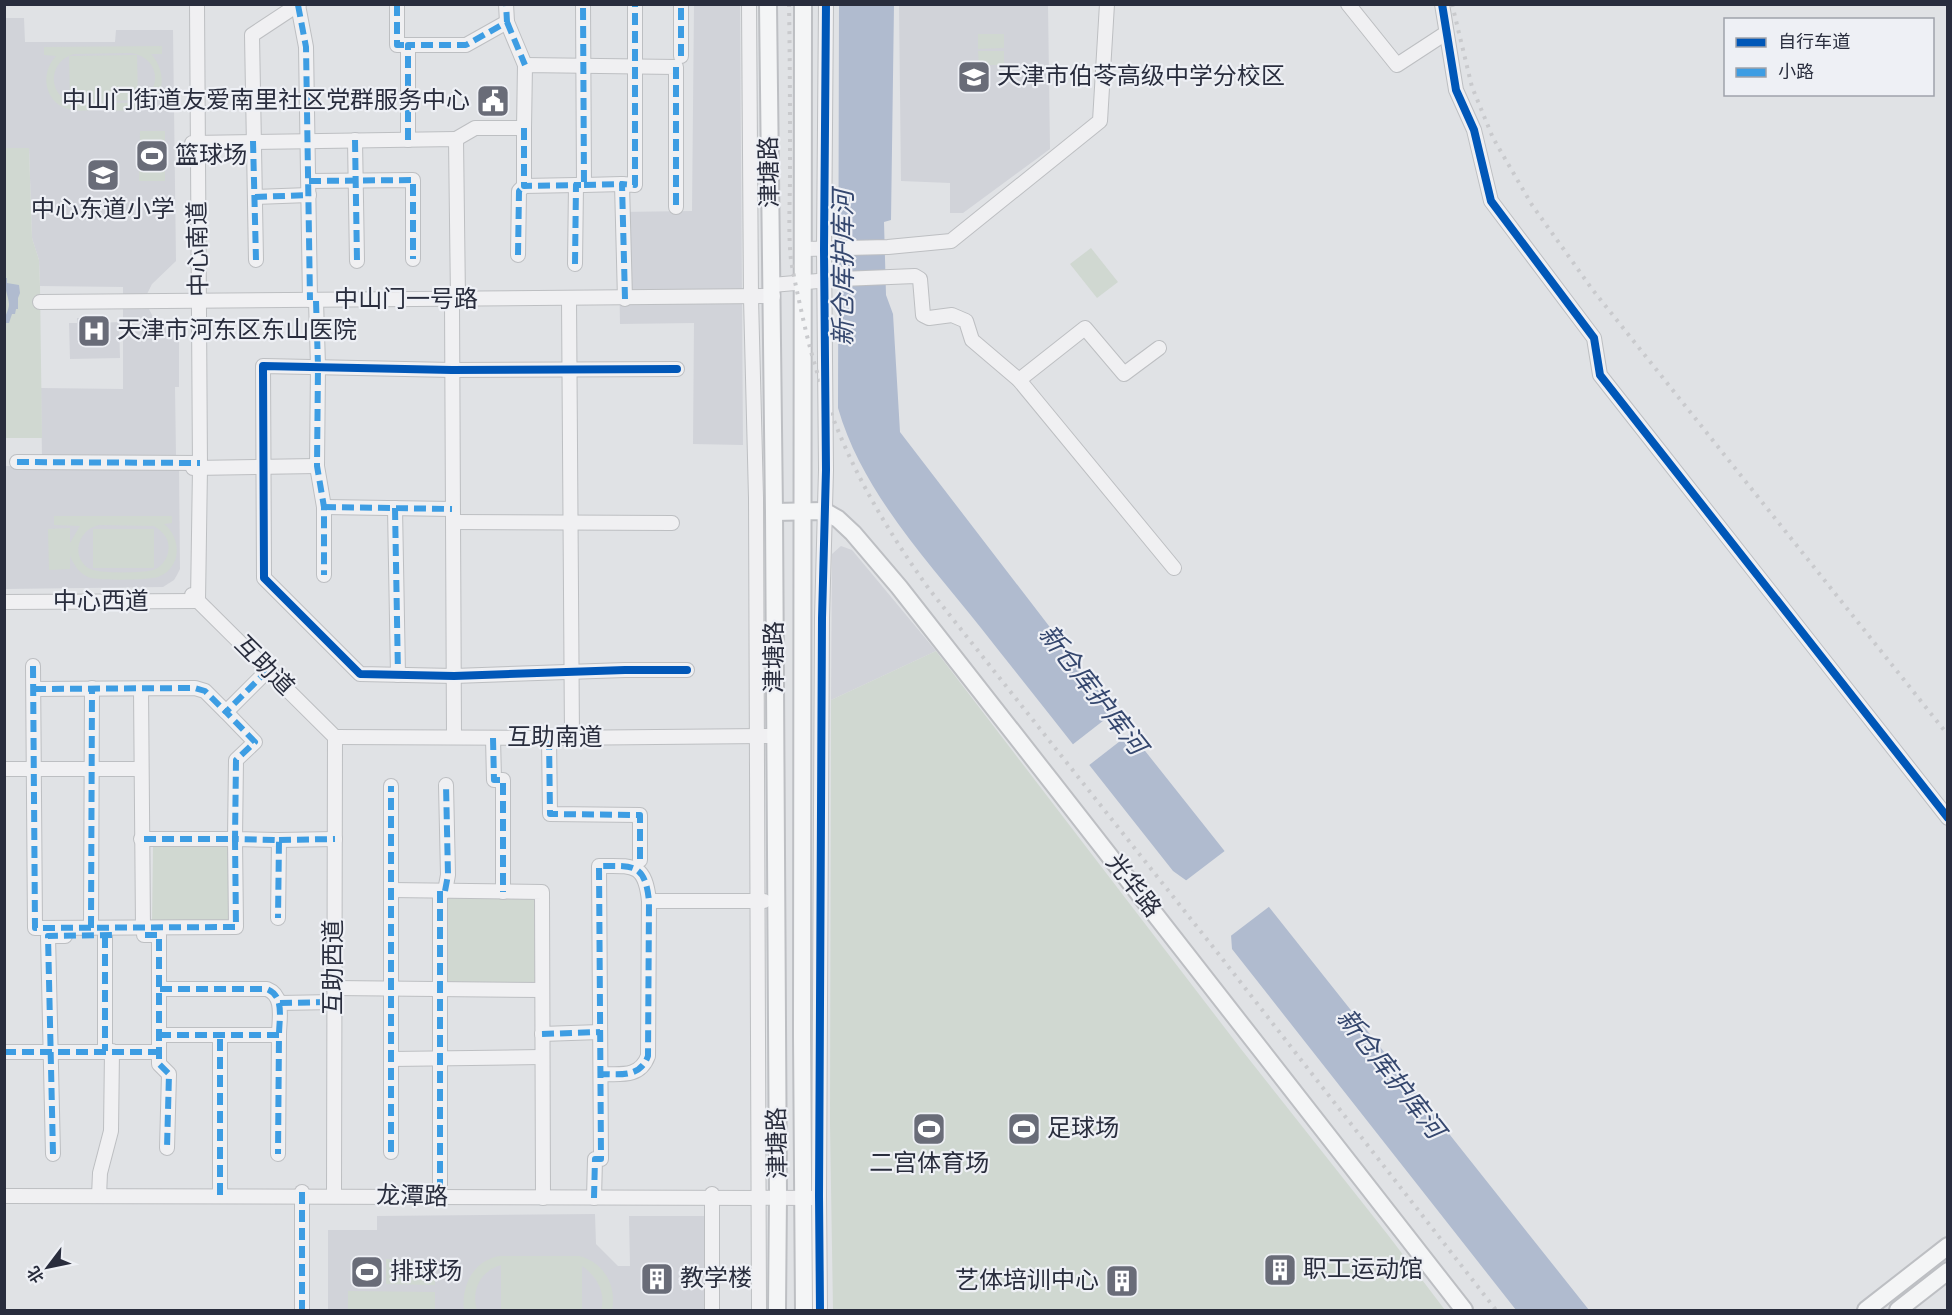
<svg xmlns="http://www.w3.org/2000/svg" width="1952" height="1315" viewBox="0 0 1952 1315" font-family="'Alegreya Sans','Noto Sans SC',sans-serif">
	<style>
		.built { fill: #d1d3d9 }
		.green { fill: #d0d8d1; fill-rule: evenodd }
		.water { fill: #b0bbcf }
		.pier { fill: #e0e2e5 }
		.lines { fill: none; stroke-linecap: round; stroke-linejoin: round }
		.minor-casing { stroke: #bdbfc2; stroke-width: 16 }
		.major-casing { stroke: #bdbfc3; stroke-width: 20 }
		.minor { stroke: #f0f0f2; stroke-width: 14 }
		.major { stroke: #f4f5f6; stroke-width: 16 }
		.rail { stroke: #c9cacd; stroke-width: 4; stroke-dasharray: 3 6; stroke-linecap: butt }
		.quiet { stroke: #3d9de3; stroke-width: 6; stroke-dasharray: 12 6; stroke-linecap: butt }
		.cycleway-casing { stroke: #eef0f5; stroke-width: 11 }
		.cycleway { stroke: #0057b8; stroke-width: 8 }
		.labels { text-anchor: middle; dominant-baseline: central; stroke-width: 4.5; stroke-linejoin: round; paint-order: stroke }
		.poi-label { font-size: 24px; fill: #292d3d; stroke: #eef0f5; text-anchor: start }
		.street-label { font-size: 24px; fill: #292d3d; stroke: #eef0f5 }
		.water-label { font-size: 26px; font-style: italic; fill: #35476e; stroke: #eef0f5 }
	</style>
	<rect width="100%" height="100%" fill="#e0e2e5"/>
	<g class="built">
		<path d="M 694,5 L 740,5 L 743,445 L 693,444 L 694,323 L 620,324 L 618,212 L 692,211 Z"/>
		<path d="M 899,5 L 1048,5 L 1050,149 L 963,213 L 950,213 L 950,183 L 901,181 Z"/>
		<path d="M 5,18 L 24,18 L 25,42 L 115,42 L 116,30 L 173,30 L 176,261 L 152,284 L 147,294 L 147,305 L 153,317 L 161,325 L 179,333 L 179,387 L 175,387 L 176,456 L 42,459 L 41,388 L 123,389 L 123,287 L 40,286 L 39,260 L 32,238 L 29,148 L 5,148 Z"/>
		<path d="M 77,318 L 100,318 L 100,323 L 119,322 L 120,358 L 70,359 L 69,323 L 77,323 Z"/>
		<path d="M 4,466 L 179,467 L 180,569 L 177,575 L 174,580 L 163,587 L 5,589 Z"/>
		<path d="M 841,546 L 852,550 L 936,651 L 831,700 L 832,554 Z"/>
		<path d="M 595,1214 L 596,1244 L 618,1266 L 630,1266 L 629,1216 L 709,1216 L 708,1310 L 328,1310 L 328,1230 L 377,1230 L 377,1216 Z"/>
	</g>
	<g class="green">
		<path d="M 978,34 L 1004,34 L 1004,48 L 978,49 Z"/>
		<path d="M 162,46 L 162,54 L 151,54 C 168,73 166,103 138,109 C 126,112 112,110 100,110 C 90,110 77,112 67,109 C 44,101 40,73 56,56 L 44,55 L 44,47 ZM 131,53 C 163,58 163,97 132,103 L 70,102 L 138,100 L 137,55 L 69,56 L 70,102 C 46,92 50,60 74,54 Z"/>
		<path d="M 978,51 L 1004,51 L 1004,65 L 979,65 Z"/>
		<path d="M 140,131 L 165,131 L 165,181 L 139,181 Z"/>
		<path d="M 4,148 L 29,148 L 32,238 L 39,260 L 40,286 L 42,438 L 5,438 Z"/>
		<path d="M 1091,248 L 1118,282 L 1097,298 L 1070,264 Z"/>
		<path d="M 54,516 L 172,516 L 172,523 L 164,524 C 182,538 182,568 158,577 C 149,580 96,581 88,577 C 79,573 74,565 70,556 L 70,569 L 49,570 L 48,529 L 70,528 L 70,543 L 80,526 L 54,525 ZM 99,525 L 154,526 C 164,532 171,541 168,553 C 166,561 160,568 153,570 C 143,573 96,574 88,568 C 70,555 79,529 99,525 Z"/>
		<rect x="93" y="529" width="61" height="39"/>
		<path d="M 936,651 L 1241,1049 L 1388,1235 L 1445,1310 L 833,1310 L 830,1124 L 831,700 Z"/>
		<path d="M 153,846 L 230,846 L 229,925 L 152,924 Z"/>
		<path d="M 536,896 L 536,985 L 443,985 L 443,897 Z"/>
		<path d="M 500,1256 L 579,1256 C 604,1262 617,1286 612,1310 L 601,1310 C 606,1293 597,1276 582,1266 L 582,1310 L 501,1310 L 501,1265 C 480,1271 471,1291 477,1310 L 464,1310 C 461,1285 474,1260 500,1256 Z"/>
		<rect x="359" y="1257" width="15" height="30"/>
		<path d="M 386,1259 L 435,1260 L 435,1285 L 386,1284 Z"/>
		<path d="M 348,1291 L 435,1292 L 435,1310 L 348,1310 Z"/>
	</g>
	<g class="water">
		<path d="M 839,5 L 894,5 L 891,220 L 884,222 L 886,295 L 893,314 L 900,432 L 1138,742 L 1589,1310 L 1516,1310 L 1232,949 L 1231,935 L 1187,881 L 1173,871 C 1109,790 1045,709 981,628 C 928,561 862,492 838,408 Z"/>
		<path d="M 5,278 L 7,278 L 7,283 L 19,285 L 20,293 L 18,298 L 18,309 L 16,309 L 15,314 L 12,314 L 9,323 L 5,323 C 4,315 9,311 9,304 C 8,295 4,288 5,278 Z"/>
	</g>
	<g class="pier">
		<path d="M 1117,710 L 1133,731 L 1088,766 L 1072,745 Z"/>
		<path d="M 1226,850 L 1270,906 L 1228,938 L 1184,882 Z"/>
	</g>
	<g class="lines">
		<g class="minor-casing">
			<g id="minor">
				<path d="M 197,4 L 200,468 L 198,601"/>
				<path d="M 397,4 L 397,45 L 408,45"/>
				<path d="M 749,4 L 751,298 L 756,498 L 759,1310"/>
				<path d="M 1348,4 L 1397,65 L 1446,33"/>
				<path d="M 1442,4 L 1456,90 L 1474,130 L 1491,201 L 1594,338 L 1600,375 L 1948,818"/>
				<path d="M 298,5 L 306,47 L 310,300"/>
				<path d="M 507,22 L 525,65"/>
				<path d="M 681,56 L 681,4"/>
				<path d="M 524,128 L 524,186 L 576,185"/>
				<path d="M 456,139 L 475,128 L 524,128 L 525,65 L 676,67 L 676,207"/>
				<path d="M 355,140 L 357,261"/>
				<path d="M 408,140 L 408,45 L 466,45 L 507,22 L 506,4"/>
				<path d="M 192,143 L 456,139 L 458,300"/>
				<path d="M 309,181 L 413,180 L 413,259"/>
				<path d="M 584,185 L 622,184"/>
				<path d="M 255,197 L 309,195"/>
				<path d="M 805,249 L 888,247 L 951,241 L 1100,121 L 1107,4"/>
				<path d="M 518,255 L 519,191 L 524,186"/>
				<path d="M 256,260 L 252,35 L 299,4"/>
				<path d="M 575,264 L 576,185 L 584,185 L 583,4"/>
				<path d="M 772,285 L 841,279 L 915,276 L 920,279 L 923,315 L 929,318 L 952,315 L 966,321 L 972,340 L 1019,380 L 1174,568"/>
				<path d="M 569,299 L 572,738"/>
				<path d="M 625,299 L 622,184 L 635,185 L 635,4"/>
				<path d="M 452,300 L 454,737"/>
				<path d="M 316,301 L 318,366 L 317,466 L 324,507 L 324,575"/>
				<path d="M 40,302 L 773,296"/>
				<path d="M 677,369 L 452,370 L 263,366 L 264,578 L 360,674 L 454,676 L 625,670 L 687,670"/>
				<path d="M 1019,380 L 1085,328 L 1124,374 L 1159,348"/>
				<path d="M 17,462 L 200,463"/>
				<path d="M 193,468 L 317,466"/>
				<path d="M 324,507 L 452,509"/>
				<path d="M 395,508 L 398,675"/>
				<path d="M 453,522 L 672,523"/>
				<path d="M 192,595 L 335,737"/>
				<path d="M 4,602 L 198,601"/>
				<path d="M 33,666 L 35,928 L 236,927 L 235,839 L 141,839"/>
				<path d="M 268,670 L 226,712 L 255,742 L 236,760 L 235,839 L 279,840 L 278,918"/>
				<path d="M 34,689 L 195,688 L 205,691 L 226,712"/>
				<path d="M 141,689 L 143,928"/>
				<path d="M 335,737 L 549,738 L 775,736"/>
				<path d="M 493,738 L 494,780 L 503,780 L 503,892"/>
				<path d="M 549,738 L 550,814 L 640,815 L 640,860"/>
				<path d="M 4,769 L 141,769"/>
				<path d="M 279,840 L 335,839"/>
				<path d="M 391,890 L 542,892 L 543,1198"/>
				<path d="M 440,891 L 440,1197"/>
				<path d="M 445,891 L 448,875 L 446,785"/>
				<path d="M 649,901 L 764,901"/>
				<path d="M 91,928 L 92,688"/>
				<path d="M 144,935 L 159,935 L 159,1064 L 169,1074 L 167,1148"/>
				<path d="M 105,936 L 105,1051"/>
				<path d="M 334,988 L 541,990"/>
				<path d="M 160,989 L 267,989 C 285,996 279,1019 279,1035"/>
				<path d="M 280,1003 L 334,1002"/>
				<path d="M 542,1034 L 600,1032"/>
				<path d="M 159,1035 L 279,1035 L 278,1154"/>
				<path d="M 4,1052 L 158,1052"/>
				<path d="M 392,1059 L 542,1057"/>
				<path d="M 391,1152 L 391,786"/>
				<path d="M 53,1154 L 48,936 L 65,936"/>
				<path d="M 302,1192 L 302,1310"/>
				<path d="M 712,1194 L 712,1310"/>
				<path d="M 220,1195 L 220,1035"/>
				<path d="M 4,1196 L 814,1198"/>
				<path d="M 99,1196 L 100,1173 L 111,1131 L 112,1051"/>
				<path d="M 334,1196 L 335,737"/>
				<path d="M 594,1198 L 595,1159 L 601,1159 L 599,866 C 632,866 645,862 649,901 L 648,1056 C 640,1078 620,1074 601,1074"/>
				<path d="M 820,1310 L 819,1196 L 822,618 L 826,470 L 824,249 L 826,4"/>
			</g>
		</g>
		<g class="major-casing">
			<g id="major">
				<path d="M 768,4 L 774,512 L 778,1194 L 777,1310"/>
				<path d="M 803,4 L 802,1036 L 804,1310"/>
				<path d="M 774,512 L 824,511 L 838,519 L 853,533 L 899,587 L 1051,781 L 1464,1310"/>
				<path d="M 1866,1310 L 1948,1246"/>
				<path d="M 1898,1310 L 1948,1271"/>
			</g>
		</g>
		<use href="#minor" class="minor"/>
		<use href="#major" class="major"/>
		<g class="rail">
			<path d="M 789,4 C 790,61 790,117 790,173 C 790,202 788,232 791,260 C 794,278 798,296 802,314 C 825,421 866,501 929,589 L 1217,952 L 1496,1310"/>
			<path d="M 1452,4 L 1472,87 L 1493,138 L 1532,205 L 1592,289 L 1948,735"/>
		</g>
		<g class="quiet">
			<path d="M 397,4 L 397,45 L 408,45"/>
			<path d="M 298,5 L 306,47 L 310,300"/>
			<path d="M 507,22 L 525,65"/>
			<path d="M 681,56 L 681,4"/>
			<path d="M 676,67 L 676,207"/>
			<path d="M 524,128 L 524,186 L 576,185"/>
			<path d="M 355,140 L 357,261"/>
			<path d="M 408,140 L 408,45 L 466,45 L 507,22 L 506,4"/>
			<path d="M 253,141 L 256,260"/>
			<path d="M 309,181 L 413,180 L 413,259"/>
			<path d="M 584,185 L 622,184"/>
			<path d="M 255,197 L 309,195"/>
			<path d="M 518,255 L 519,191 L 524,186"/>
			<path d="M 575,264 L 576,185 L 584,185 L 583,4"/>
			<path d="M 625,299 L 622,184 L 635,185 L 635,4"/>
			<path d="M 316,301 L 318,366 L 317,466 L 324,507 L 324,575"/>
			<path d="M 17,462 L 200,463"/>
			<path d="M 324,507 L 452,509"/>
			<path d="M 395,508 L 398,675"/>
			<path d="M 33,666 L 35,928 L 236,927 L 235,839 L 141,839"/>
			<path d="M 268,670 L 226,712 L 255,742 L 236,760 L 235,839 L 279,840 L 278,918"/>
			<path d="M 34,689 L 195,688 L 205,691 L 226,712"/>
			<path d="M 493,738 L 494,780 L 503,780 L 503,892"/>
			<path d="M 549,738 L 550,814 L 640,815 L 640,860"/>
			<path d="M 279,840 L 335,839"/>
			<path d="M 440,891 L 440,1197"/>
			<path d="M 445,891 L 448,875 L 446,785"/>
			<path d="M 91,928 L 92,688"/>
			<path d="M 145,935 L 159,935 L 159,1064 L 169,1074 L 167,1148"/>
			<path d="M 105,936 L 105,1051"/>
			<path d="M 160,989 L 267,989 C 285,996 279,1019 279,1035"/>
			<path d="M 280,1003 L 334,1002"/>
			<path d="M 542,1034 L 600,1032"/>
			<path d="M 159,1035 L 279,1035 L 278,1154"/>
			<path d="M 4,1052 L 158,1052"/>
			<path d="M 391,1152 L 391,786"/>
			<path d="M 53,1154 L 48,936 L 112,935"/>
			<path d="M 302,1192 L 302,1310"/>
			<path d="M 220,1195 L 220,1035"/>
			<path d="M 594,1198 L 595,1159 L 601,1159 L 599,866 C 632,866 645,862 649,901 L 648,1056 C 640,1078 620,1074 601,1074"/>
		</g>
		<g class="cycleway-casing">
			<g id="cycleway">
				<path d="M 1442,4 L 1456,90 L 1474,130 L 1491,201 L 1594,338 L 1600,375 L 1948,818"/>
				<path d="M 677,369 L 452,370 L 263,366 L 264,578 L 360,674 L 454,676 L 625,670 L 687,670"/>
				<path d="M 820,1310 L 819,1196 L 822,618 L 826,470 L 824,249 L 826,4"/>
			</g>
		</g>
		<use href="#cycleway" class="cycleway"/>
	</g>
	<defs>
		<g id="school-square" transform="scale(1.725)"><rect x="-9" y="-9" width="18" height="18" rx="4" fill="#696c78" stroke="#eef0f5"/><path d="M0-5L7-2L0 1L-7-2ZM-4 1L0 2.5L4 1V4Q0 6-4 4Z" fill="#fff"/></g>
		<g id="civic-square" transform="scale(1.725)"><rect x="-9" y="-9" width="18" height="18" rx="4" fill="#696c78" stroke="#eef0f5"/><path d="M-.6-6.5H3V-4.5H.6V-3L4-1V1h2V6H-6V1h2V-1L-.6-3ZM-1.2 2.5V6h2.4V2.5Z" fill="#fff"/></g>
		<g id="stadium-square" transform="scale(1.725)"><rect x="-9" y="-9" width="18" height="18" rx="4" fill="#696c78" stroke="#eef0f5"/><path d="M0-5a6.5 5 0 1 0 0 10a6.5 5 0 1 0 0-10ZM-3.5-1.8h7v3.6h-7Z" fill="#fff"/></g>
		<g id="hospital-square" transform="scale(1.725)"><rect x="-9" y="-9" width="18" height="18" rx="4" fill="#696c78" stroke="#eef0f5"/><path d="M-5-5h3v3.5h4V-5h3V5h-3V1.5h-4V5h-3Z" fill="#fff"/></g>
		<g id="building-square" transform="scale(1.725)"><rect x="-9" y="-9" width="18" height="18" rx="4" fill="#696c78" stroke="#eef0f5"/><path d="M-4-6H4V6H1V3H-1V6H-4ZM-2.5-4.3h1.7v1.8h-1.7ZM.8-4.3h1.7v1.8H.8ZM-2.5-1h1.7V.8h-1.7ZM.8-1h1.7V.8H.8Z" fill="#fff"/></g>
	</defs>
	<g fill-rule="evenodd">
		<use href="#school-square" x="974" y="77"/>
		<use href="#civic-square" x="493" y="101"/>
		<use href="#stadium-square" x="152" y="156"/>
		<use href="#school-square" x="103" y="175"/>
		<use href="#hospital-square" x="94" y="331"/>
		<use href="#stadium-square" x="929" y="1129"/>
		<use href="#stadium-square" x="1024" y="1129"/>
		<use href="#building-square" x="1280" y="1270"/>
		<use href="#stadium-square" x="367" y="1272"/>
		<use href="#building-square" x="657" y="1279"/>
		<use href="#building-square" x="1122" y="1281"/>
	</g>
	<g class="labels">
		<g class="poi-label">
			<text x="997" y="77">天津市伯苓高级中学分校区</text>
			<text x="470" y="101" text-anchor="end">中山门街道友爱南里社区党群服务中心</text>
			<text x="175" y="156">篮球场</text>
			<text x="103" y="210" text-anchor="middle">中心东道小学</text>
			<text x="117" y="331">天津市河东区东山医院</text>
			<text x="1047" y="1129">足球场</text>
			<text x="929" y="1164" text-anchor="middle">二宫体育场</text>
			<text x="1303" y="1270">职工运动馆</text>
			<text x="390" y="1272">排球场</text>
			<text x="680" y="1279">教学楼</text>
			<text x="1099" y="1281" text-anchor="end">艺体培训中心</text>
		</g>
		<g class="street-label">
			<text transform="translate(770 172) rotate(-91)">津塘路</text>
			<text transform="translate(199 249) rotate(-91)">中心南道</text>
			<text x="406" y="300">中山门一号路</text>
			<text x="101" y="602">中心西道</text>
			<text transform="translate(775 657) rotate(-90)">津塘路</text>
			<text transform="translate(264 666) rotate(45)">互助道</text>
			<text x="555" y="738">互助南道</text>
			<text transform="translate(1133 886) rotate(52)">光华路</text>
			<text transform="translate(334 967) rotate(-90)">互助西道</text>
			<text transform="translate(778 1143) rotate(-91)">津塘路</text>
			<text transform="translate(412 1197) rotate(1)">龙潭路</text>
		</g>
		<g class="water-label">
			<text transform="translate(844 268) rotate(-90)">新仓库护库河</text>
			<text transform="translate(1092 690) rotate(52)">新仓库护库河</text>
			<text transform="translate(1390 1074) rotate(52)">新仓库护库河</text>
		</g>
	</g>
	<rect width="1952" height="1315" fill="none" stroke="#292d3d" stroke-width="12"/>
	<rect x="1724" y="18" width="210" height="78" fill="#eef0f5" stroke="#9fa2ab" stroke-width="1.5"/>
	<rect x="1736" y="38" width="30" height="9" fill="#0057b8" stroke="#9fa2ab" stroke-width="1.5"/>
	<text x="1778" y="48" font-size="18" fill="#292d3d">自行车道</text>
	<rect x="1736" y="68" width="30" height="9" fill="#3d9de3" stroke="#9fa2ab" stroke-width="1.5"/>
	<text x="1778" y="78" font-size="18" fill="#292d3d">小路</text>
	<g transform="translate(48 1267) rotate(238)" stroke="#eef0f5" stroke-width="4.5" paint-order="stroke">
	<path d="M0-4.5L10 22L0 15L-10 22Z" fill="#292d3d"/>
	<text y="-9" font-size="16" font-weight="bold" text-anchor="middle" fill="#292d3d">北</text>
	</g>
</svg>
